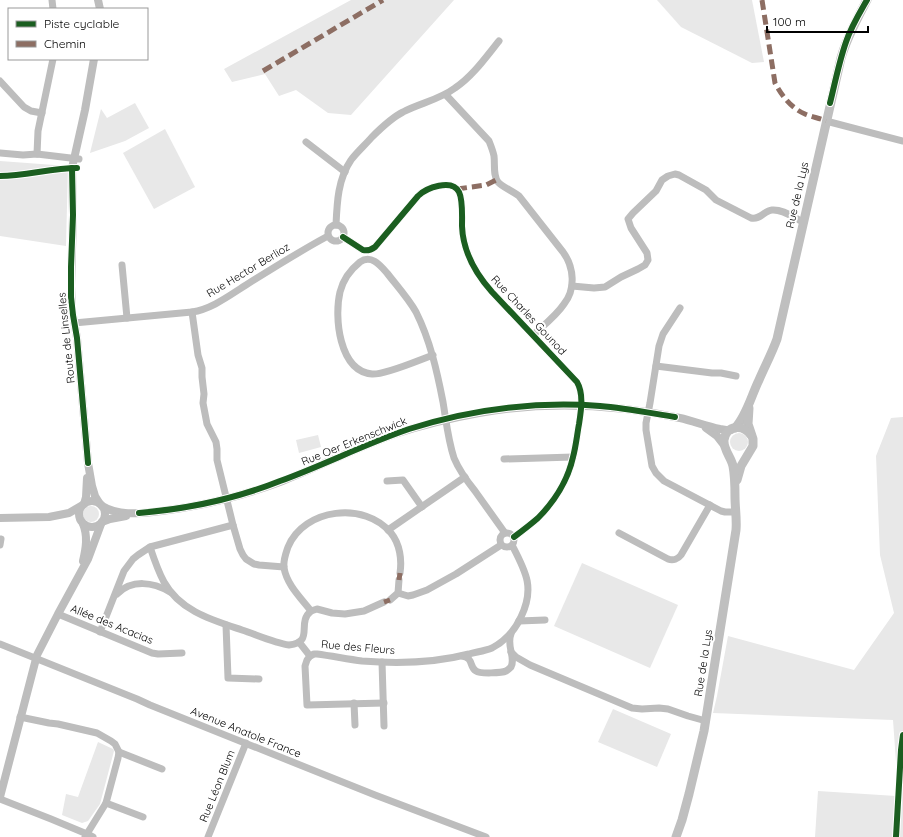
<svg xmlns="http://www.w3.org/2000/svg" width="903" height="837" viewBox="0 0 903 837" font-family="Quicksand,sans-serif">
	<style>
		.green { fill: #e8e8e8 }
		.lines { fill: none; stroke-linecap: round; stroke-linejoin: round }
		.minor { stroke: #bdbdbd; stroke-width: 7 }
		.tertiary { stroke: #bdbdbd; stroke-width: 8 }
		.secondary { stroke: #bfbfbf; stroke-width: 9 }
		.quiet { stroke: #8d6e63; stroke-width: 5; stroke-dasharray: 10 5; stroke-linecap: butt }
		.cycleway-casing { stroke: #fff; stroke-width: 8 }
		.cycleway { stroke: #1b5e20; stroke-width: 6 }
		.labels { text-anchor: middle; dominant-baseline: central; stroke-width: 4; stroke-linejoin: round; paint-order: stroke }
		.street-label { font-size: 11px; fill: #000; stroke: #fff }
	</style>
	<rect width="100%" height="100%" fill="#fff"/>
	<g class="green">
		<path d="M 351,0 L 454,0 L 351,115 L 328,113 L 296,90 L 279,96 L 265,74 L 232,82 L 224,69 Z"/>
		<path d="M 657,0 L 752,0 L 764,62 L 752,63 L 681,27 Z"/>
		<path d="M 135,103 L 149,128 L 125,141 L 90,153 L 101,109 L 107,118 Z"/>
		<path d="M 165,129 L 195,187 L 154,209 L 123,153 Z"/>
		<path d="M 0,161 L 68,166 L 66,246 L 0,236 Z"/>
		<path d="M 903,417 L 903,837 L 815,837 L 818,791 L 896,796 L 897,776 L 893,720 L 713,713 L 717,696 L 728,636 L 854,670 L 894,613 L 880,555 L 876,456 L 891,418 Z"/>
		<circle cx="739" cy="442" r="9"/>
		<path d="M 318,435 L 321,447 L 299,453 L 296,440 Z"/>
		<circle cx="91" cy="514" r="8"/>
		<path d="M 582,563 L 678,605 L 650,668 L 554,626 Z"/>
		<path d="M 613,709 L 671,734 L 657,767 L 598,742 Z"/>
		<path d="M 98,742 L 113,749 L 114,751 L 100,804 L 88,821 L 82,823 L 62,815 L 66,794 L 78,797 Z"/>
	</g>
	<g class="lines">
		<g class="minor">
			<path d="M 52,0 L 53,9"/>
			<path d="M 0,81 L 24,107 L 31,111 L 42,113"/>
			<path d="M 446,95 L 489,141 C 491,146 493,151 494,156 C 495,164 493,176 498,182 C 502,187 513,191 519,196 L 563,252 C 574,267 576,289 564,304 C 556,316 544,325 533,335"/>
			<path d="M 826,121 L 903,141"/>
			<path d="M 306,142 L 345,172"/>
			<path d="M 0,153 L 23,155 L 37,154 L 79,159"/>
			<path d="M 37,154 L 38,131 L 53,59"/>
			<circle cx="336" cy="233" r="8"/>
			<path d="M 336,225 C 337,202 338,179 351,160 C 357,152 365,145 372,137 C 381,128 391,118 403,112 C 420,103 439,100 455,88 C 472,77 486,57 499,41"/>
			<path d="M 343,237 L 363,250 C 368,251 371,250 375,247 L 418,196 C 426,188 452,178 459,192 C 463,200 462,217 462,226 C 463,252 475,273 492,292 L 577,382 C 584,394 581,411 579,424 C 577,435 576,446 573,457 C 568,480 554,502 538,518 C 530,525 522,531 514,537"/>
			<path d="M 122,265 L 127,318"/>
			<path d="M 572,286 L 594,288 L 605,287 L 621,277 L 638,269 L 645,265 L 648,260 L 647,253 L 631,228 L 628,219 L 633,213 L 656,191 L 662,180 L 668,176 L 675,174 L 679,175 L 706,190 L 716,200 L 751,218 C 760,220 764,211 772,210 C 783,209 794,218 803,222"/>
			<path d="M 680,308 L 663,334 L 659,346 L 650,403 L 646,423 L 646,430 L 652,466 L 656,473 L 664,481 L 721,511 L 725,512 L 736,512"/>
			<path d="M 192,312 L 198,355 L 202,368 L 202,377 L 204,394 L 203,403 L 207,424 L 216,442 L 217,449 L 217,460 L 233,525 L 240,549 L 243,555 L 246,559 L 254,564 L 259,565 L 284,567"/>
			<path d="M 74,323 L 192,312 C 212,309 230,295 246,285 C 273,268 300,251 328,236"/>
			<path d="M 433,355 C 419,360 385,375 372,374 C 339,371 334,317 340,292 C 343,280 350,270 360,262 C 371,254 380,265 387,273 C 397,286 408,298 416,312 C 430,340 437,371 443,402 C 446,420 448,440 454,458 C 459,470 467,481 475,491 C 485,505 495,519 505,533"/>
			<path d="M 656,366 L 712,373 L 721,373 L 736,376"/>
			<path d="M 504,459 L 573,457"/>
			<path d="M 387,481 L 403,480 L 422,507"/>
			<path d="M 388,530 L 465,477"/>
			<circle cx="507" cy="540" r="7"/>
			<path d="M 619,533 L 668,559 C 673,561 678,559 681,555 L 710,505"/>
			<path d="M 0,545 L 1,539"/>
			<path d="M 150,547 C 154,559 158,571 164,582 C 180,611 212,620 242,630 C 257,635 275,643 289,645 C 315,642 296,623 311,611"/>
			<path d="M 398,593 L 408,596 L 413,595 L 427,590 L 456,574 L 501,545"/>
			<path d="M 117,594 C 132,579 153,582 170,592"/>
			<path d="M 390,600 L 398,593 L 399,580"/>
			<path d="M 384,602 L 364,611 L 345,614 L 332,613 L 317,609 L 311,611 C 301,598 287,585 284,568 C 283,560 286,553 288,547 C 304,508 365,501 391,533 C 400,544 402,560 400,573"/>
			<path d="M 58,614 L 152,653 L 158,654 L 182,653"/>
			<path d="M 519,621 L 545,620"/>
			<path d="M 226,625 L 228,678 L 259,679"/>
			<path d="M 100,632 L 124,571 L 133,559 L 138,555 L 150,547 L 233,525"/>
			<path d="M 299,642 L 310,656 L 314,654 L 317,654 C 332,656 347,659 362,661 C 398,664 434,663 469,654 C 476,652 485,651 492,648 C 505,641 515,630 521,617 C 535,588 526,572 512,545"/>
			<path d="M 0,644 L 137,699 L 150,705 L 375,795 L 486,837"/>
			<path d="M 511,652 L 516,657 L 530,665 L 632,708 L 642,709 L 659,708 L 668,709 L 688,716 L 706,721"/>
			<path d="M 310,656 L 307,660 L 305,666 L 307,705 L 384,703"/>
			<path d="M 462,656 C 474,658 469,667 476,671 C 480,674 502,673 506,671 C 508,670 510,668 511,667 C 516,657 506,646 511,634"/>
			<path d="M 382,662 L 384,726"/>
			<path d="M 354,703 L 355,725"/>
			<path d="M 20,717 L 49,723 L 58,724 L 97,733 L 111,741 L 115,744 L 119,752 L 118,758 L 106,803 L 85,837"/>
			<path d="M 119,752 L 162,769"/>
			<path d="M 0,799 L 51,819 L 87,834 L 93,837"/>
			<path d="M 106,803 L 143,817"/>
			<path d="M 208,837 L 246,743"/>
		</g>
		<g class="tertiary">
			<path d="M 98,0 L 100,9"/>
			<path d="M 94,59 L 85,110 L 72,168 L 73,215 L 71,286 L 72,311 L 77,338 L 88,463 L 92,486 L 95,496 L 100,504"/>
			<path d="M 706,428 L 717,436 L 724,445"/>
			<circle cx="92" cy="514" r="13"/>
			<path d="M 84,504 L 86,497 L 87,478"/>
			<path d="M 102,506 C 120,517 142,513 162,511 C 202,506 242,496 280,482 C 318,467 356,448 395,434 C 422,425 451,418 479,413 C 545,401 614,404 680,418 C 693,421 706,426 720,429 L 726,430 L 731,430"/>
			<path d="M 0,518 L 49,517 L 69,513 L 81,506"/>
			<path d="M 102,522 L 110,519 L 126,516"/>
			<path d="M 83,524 C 88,536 86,548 83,561"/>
			<path d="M 0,797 L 37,655 L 58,614 L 88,559 L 101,524"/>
		</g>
		<g class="secondary">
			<path d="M 735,428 C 746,417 752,394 759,380 C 765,366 772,353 777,339 L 841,58 C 847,37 857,19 867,0"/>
			<path d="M 737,480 L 741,466 L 753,446 L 753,439 L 748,424 L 749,408"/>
			<path d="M 676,837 L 682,820 L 689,794 L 704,731 L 736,530 C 737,519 735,508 735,497 C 735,486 735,476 733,466 C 731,457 723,449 724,440 C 726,425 743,424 751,435"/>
		</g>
		<g class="quiet">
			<path d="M 762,0 L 775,83 C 782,96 791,108 805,114 C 812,117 819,118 826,121"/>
			<path d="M 263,71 L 383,0"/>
			<path d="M 457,189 L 486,185 L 496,180"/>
			<path d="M 399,580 L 400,573"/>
			<path d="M 384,602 L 390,600"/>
		</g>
		<g class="cycleway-casing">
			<g id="cycleway">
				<path d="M 830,103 C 835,83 839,62 846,42 C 851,27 859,14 867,0"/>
				<path d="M 72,168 L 73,215 L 71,267 L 71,297 L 73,315 L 77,338 L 88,463"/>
				<path d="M 0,176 C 26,176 51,168 77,168"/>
				<path d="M 343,237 L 363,250 C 368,251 371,250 375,247 L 418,196 C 426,188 452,178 459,192 C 463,200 462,217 462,226 C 463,252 475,273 492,292 L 577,382 C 584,394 581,411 579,424 C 577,435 576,446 573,457 C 568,480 554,502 538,518 C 530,525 522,531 514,537"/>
				<path d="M 139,513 C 187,509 235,499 280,481 C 324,465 365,444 409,429 C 470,410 536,401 600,406 C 625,408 650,413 675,417"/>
				<path d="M 896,837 L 901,750 L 903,735"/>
			</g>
		</g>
		<use href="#cycleway" class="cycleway"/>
	</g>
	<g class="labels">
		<g class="street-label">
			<text transform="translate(797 195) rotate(-77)">Rue de la Lys</text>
			<text transform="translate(248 270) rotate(-31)">Rue Hector Berlioz</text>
			<text transform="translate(529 315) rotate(47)">Rue Charles Gounod</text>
			<text transform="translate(66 338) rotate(-96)">Route de Linselles</text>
			<text transform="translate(354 441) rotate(-22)">Rue Oer Erkenschwick</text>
			<text transform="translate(112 624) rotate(22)">Allée des Acacias</text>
			<text transform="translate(358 647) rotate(5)">Rue des Fleurs</text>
			<text transform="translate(703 663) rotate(-81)">Rue de la Lys</text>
			<text transform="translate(246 732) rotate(22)">Avenue Anatole France</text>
			<text transform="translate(217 786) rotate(-68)">Rue Léon Blum</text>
		</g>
	</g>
	<rect x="8" y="8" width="140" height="52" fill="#ffffff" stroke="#999999"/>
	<rect x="16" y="21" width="20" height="6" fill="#1b5e20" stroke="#999999"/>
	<text x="44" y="28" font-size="12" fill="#000000">Piste cyclable</text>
	<rect x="16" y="41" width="20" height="6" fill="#8d6e63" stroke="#999999"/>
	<text x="44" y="48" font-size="12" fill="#000000">Chemin</text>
	<path d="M767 26v6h101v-6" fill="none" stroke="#000000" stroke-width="2"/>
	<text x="773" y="26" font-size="12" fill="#000000" stroke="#ffffff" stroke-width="3" paint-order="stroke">100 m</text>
</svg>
